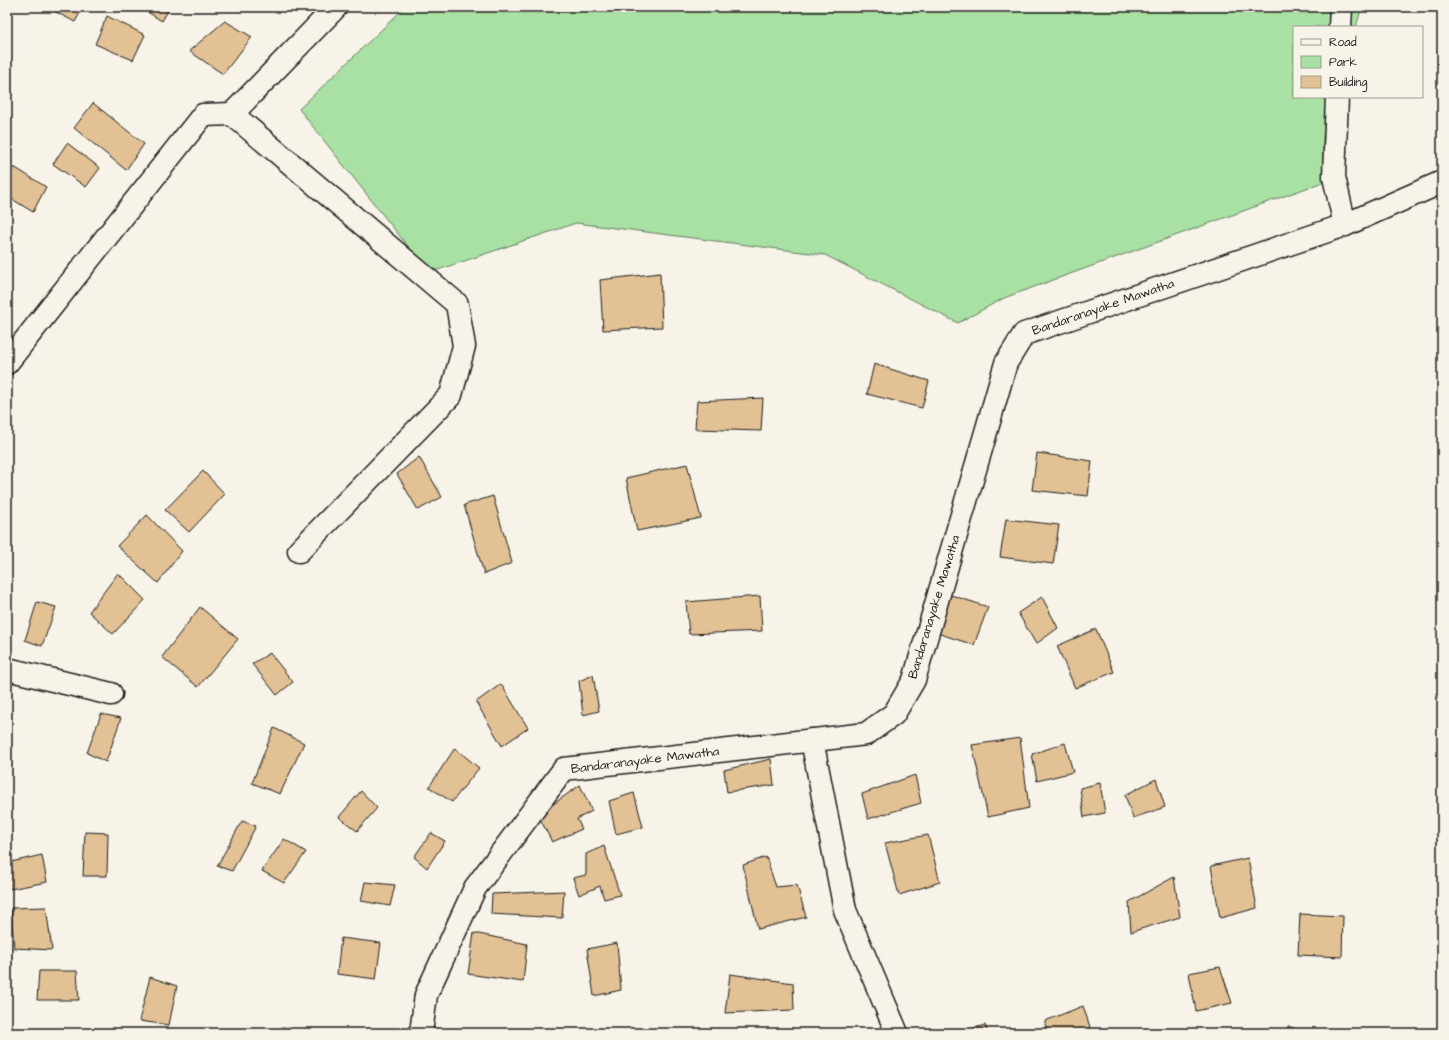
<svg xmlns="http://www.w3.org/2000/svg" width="1449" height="1040" viewBox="0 0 1449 1040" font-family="'Architects Daughter',sans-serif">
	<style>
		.green { fill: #a9e0a3; stroke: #627e60 }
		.building { fill: #e2c194; stroke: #1c1c1c }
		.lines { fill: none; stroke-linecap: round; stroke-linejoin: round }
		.street-casing { stroke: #1c1c1c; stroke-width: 25 }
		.secondary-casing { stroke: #1c1c1c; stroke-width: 25 }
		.street { stroke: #f7f3e8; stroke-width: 22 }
		.secondary { stroke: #f7f3e8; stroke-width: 22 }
		.labels { text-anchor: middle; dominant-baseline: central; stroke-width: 3; stroke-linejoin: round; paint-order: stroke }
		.street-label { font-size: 13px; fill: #1c1c1c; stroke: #f7f3e8 }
	</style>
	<rect width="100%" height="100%" fill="#f7f3e8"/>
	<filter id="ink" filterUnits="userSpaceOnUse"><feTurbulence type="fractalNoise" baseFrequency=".025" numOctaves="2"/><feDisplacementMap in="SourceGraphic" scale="8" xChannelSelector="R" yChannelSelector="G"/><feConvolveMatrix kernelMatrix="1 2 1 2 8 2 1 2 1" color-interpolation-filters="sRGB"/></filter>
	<g filter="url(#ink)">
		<path class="green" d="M 404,7 L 1362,7 L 1356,27 L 1294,27 L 1294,97 L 1335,97 L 1323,136 L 1323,182 L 1004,298 L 958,323 L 825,255 L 576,223 L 429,273 L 299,109 L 403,9 Z"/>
		<g class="building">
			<path d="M 57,7 L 83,7 L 75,22 L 54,11 Z"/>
			<path d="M 142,7 L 170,7 L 162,21 L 141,8 Z"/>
			<path d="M 107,16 L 145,35 L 133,60 L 95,44 Z"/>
			<path d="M 225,21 L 252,37 L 223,74 L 189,51 Z"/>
			<path d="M 93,103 L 144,144 L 126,170 L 74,128 Z"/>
			<path d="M 67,143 L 100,168 L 86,187 L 53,164 Z"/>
			<path d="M 14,167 L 46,187 L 33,212 L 7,196 L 7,178 Z"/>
			<path d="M 660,273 L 662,327 L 603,330 L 600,280 Z"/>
			<path d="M 874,364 L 929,381 L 922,408 L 867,394 Z"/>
			<path d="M 763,398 L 761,431 L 695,429 L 697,401 Z"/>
			<path d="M 1037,453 L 1092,461 L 1088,496 L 1032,490 Z"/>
			<path d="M 419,457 L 442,497 L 418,510 L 397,474 Z"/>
			<path d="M 687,464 L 701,518 L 637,531 L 626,478 Z"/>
			<path d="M 203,471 L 225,494 L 189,532 L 165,510 Z"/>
			<path d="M 493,496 L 512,563 L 484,574 L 464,505 Z"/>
			<path d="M 147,515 L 182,551 L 158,583 L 117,546 Z"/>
			<path d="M 1006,519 L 1059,525 L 1053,564 L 1000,557 Z"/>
			<path d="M 118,573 L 145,600 L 113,634 L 89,612 Z"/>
			<path d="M 951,595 L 988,607 L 974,645 L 937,633 Z"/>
			<path d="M 760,596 L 762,631 L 689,634 L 686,602 Z"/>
			<path d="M 1042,597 L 1058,628 L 1036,644 L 1018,613 Z"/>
			<path d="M 37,602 L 56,607 L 42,646 L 25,640 Z"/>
			<path d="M 200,607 L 238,639 L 198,687 L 162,657 Z"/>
			<path d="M 1096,629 L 1114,672 L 1075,688 L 1057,646 Z"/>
			<path d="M 270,653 L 293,682 L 277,695 L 252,664 Z"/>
			<path d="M 593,675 L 599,711 L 583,715 L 579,681 Z"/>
			<path d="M 501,684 L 528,728 L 502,746 L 476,702 Z"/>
			<path d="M 101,714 L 121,718 L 106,762 L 87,753 Z"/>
			<path d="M 274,728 L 304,743 L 280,794 L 252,783 Z"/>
			<path d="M 1020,738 L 1029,808 L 988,817 L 972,745 Z"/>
			<path d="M 1065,743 L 1073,772 L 1037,781 L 1032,754 Z"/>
			<path d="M 455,748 L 479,768 L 452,802 L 429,787 Z"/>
			<path d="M 771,759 L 774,785 L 727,792 L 724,770 Z"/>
			<path d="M 915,775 L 921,803 L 868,819 L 862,794 Z"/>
			<path d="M 1156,779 L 1165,807 L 1133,818 L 1125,795 Z"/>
			<path d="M 1100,783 L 1105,813 L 1084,817 L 1080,788 Z"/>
			<path d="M 580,785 L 592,811 L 577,819 L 582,829 L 552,842 L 538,815 Z"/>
			<path d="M 361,791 L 377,808 L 357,831 L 339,817 Z"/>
			<path d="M 634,793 L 643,827 L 616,834 L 609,801 Z"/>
			<path d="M 242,821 L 256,826 L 232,871 L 217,866 Z"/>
			<path d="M 85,832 L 108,833 L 107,876 L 83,876 Z"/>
			<path d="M 431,833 L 445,841 L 427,868 L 414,857 Z"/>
			<path d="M 928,835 L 940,882 L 899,895 L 885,843 Z"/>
			<path d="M 284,839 L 306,852 L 284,883 L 262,871 Z"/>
			<path d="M 604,846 L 620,895 L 604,899 L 600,886 L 579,895 L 573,878 L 586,875 L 586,854 Z"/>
			<path d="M 42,855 L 47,882 L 10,889 L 7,863 Z"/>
			<path d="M 766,857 L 776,887 L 797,885 L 806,917 L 758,929 L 743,865 Z"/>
			<path d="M 1248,858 L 1257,908 L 1220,918 L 1211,866 Z"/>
			<path d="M 1174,877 L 1180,917 L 1131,932 L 1129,902 Z"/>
			<path d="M 365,882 L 395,885 L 390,906 L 361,901 Z"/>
			<path d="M 564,891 L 562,918 L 491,914 L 492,894 Z"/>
			<path d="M 46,907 L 52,950 L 14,948 L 11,908 Z"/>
			<path d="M 1300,914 L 1343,916 L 1342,957 L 1298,955 Z"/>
			<path d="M 474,933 L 527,944 L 523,982 L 468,974 Z"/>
			<path d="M 341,938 L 381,943 L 376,979 L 337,974 Z"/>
			<path d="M 617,943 L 621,990 L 594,996 L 587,949 Z"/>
			<path d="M 1220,967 L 1232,1003 L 1196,1011 L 1189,973 Z"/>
			<path d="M 39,971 L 77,971 L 79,1000 L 37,1000 Z"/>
			<path d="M 730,974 L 793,983 L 794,1010 L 725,1013 Z"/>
			<path d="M 150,977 L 177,986 L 169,1025 L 139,1021 Z"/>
			<path d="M 1083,1006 L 1092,1033 L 1046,1033 L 1045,1021 Z"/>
			<path d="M 985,1025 L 988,1033 L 960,1033 L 960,1032 Z"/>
			<path d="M 1288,1026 L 1306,1033 L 1287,1033 Z"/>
		</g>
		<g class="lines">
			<g class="street-casing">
				<g id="street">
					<path d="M 1340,27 L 1341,7"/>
					<path d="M 1337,97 L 1334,177 L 1345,225"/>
					<path d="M 232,114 L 336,7"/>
					<path d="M 7,363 L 203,115 L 232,114 L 457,304 L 464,346 L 451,395 L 299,551"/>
					<path d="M 7,669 L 111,694"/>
					<path d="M 812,740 L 845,910 L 897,1033"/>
				</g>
			</g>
			<g class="secondary-casing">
				<path id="secondary" d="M 421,1033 L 426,995 L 475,888 L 564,769 L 866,734 L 894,714 L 914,680 L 1006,363 L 1024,334 L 1345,225 L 1442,182"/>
			</g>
			<use href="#street" class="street"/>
			<use href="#secondary" class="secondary"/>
		</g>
	</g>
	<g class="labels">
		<g class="street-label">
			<text transform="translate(1103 307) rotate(-19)">Bandaranayake Mawatha</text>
			<text transform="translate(934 607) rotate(-73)">Bandaranayake Mawatha</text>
			<text transform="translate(645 760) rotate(-7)">Bandaranayake Mawatha</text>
		</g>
	</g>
	<rect width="1449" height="1040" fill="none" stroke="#f7f3e8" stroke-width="24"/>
	<rect x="12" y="12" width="1425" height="1016" fill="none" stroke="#1c1c1c" stroke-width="1.5" filter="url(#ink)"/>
	<rect x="1293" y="26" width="130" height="72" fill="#f7f3e8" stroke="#9f9d96"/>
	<rect x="1301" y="39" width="20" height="6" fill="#f7f3e8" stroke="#9f9d96"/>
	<text x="1329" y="46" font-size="12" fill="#1c1c1c">Road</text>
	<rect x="1301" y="56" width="20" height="12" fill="#a9e0a3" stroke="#9f9d96"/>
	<text x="1329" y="66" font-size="12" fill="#1c1c1c">Park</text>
	<rect x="1301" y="76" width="20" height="12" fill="#e2c194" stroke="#9f9d96"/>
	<text x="1329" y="86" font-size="12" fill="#1c1c1c">Building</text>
</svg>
